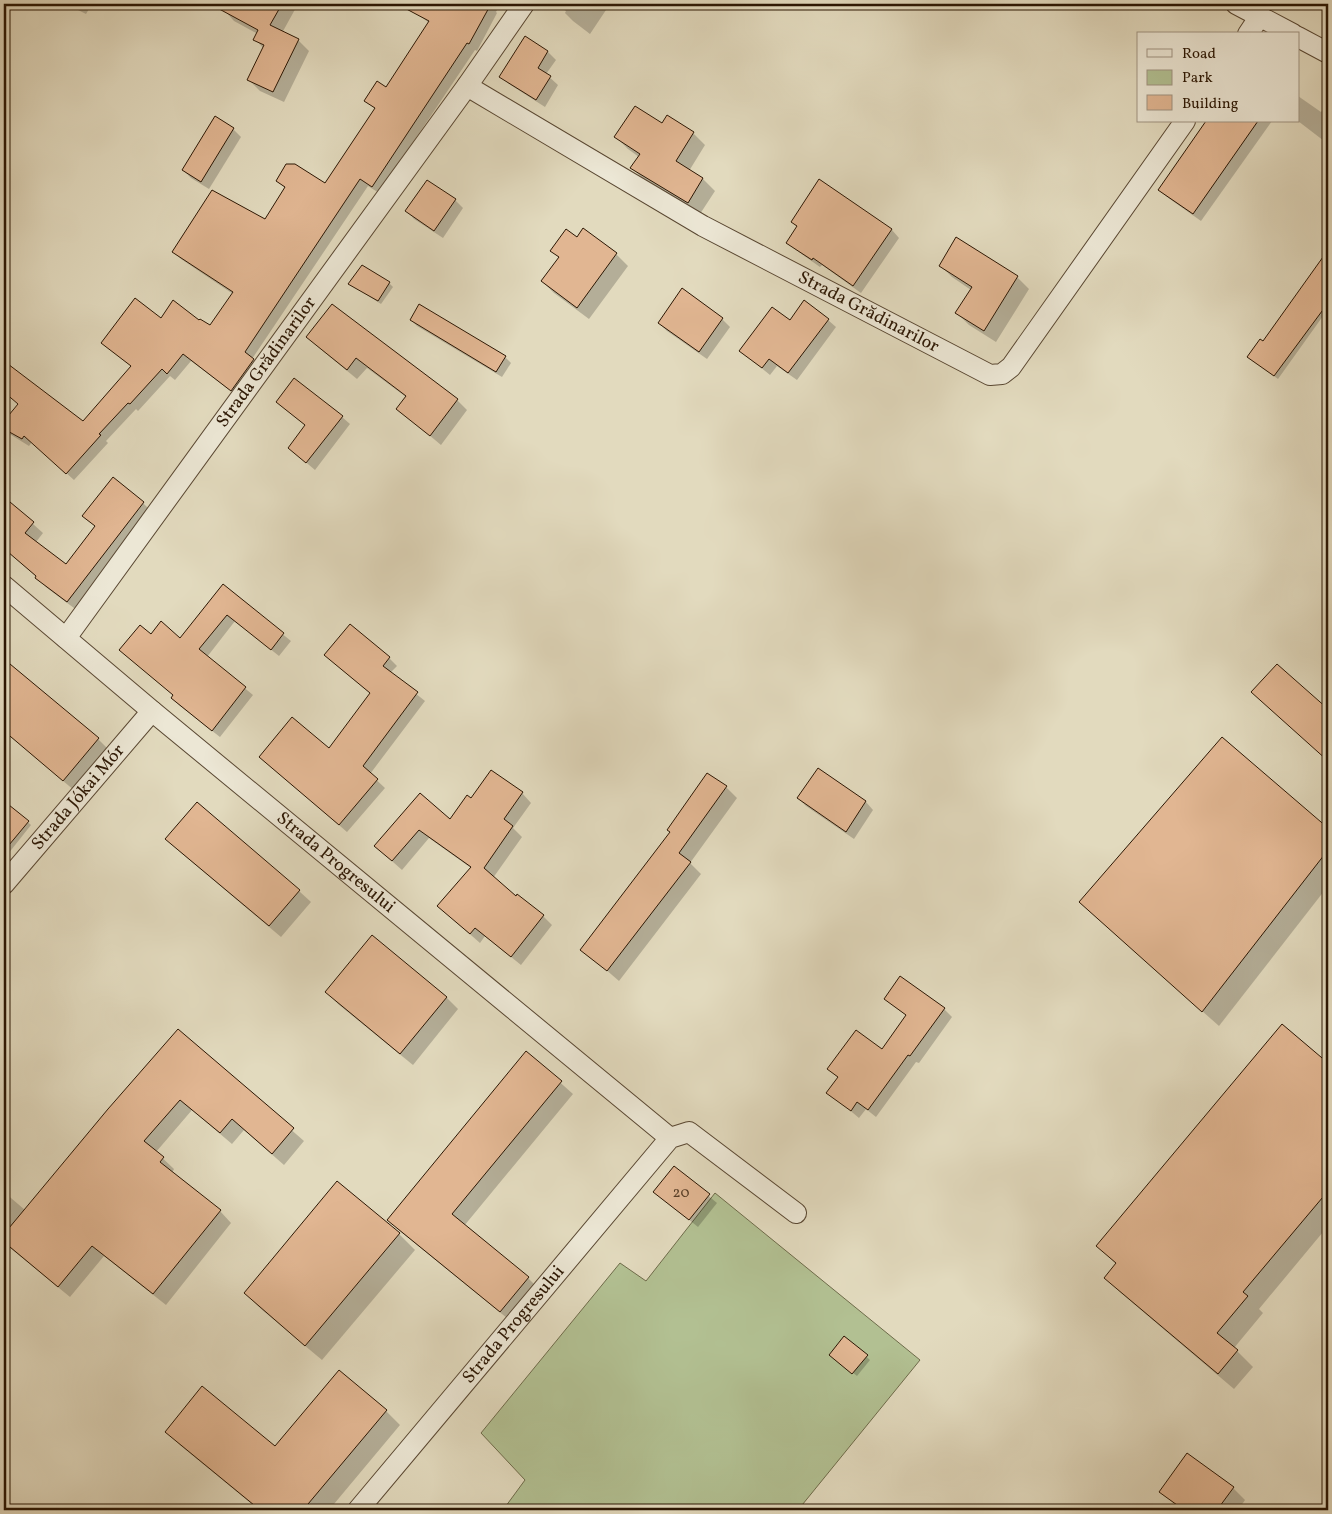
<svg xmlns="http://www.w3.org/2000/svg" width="1332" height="1514" viewBox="0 0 1332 1514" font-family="Vollkorn,serif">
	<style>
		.green { fill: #b2c092; stroke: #6e6b4a }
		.shadow { fill: #0003 }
		.building { fill: #e1b692; stroke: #2b1603 }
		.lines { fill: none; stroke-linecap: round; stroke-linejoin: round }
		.street-casing { stroke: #594732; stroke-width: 22 }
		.street { stroke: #ece7d5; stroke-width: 20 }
		.labels { text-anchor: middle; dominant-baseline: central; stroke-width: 4; stroke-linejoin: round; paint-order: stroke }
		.number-label { font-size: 15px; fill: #583e27 }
		.street-label { font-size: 18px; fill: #2b1603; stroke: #ece7d5 }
	</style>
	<rect width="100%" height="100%" fill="#e2dabe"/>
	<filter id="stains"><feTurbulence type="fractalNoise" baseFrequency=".004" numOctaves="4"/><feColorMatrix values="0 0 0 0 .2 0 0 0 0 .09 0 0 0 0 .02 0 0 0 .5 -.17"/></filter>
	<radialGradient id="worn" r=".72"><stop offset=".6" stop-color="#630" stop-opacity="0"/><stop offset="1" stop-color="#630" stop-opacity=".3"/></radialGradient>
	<path class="green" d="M 715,1193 L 920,1360 L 798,1510 L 503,1510 L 525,1480 L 481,1433 L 620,1263 L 646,1281 Z"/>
	<g class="shadow">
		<path d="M 66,4 L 92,4 L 86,14 Z"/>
		<path d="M 227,4 L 298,4 L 282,33 L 298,40 L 309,51 L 284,102 L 260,91 L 249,80 L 264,49 L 255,39 L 258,34 L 234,21 L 224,10 Z"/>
		<path d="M 416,4 L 500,4 L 496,12 L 497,13 L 477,51 L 475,50 L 379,193 L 368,186 L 252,359 L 260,367 L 239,397 L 191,361 L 175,380 L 170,376 L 138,411 L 136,409 L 106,441 L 108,443 L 74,480 L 32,442 L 29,446 L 8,433 L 4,429 L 4,423 L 19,404 L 4,392 L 4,362 L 83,423 L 132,367 L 103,343 L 161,319 L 199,321 L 210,327 L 233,294 L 181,259 L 174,252 L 265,221 L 285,188 L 277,181 L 325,185 L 375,109 L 366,101 L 386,89 L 429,23 L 418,14 Z"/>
		<path d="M 556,4 L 605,4 L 608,7 L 590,34 L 573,21 L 565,13 L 566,11 Z"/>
		<path d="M 526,38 L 548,52 L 556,60 L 546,74 L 558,85 L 545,107 L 509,84 L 501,77 Z"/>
		<path d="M 1298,96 L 1321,112 L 1324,108 L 1328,111 L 1328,144 L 1298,121 Z"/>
		<path d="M 668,117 L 693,133 L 705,145 L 689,171 L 703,179 L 715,191 L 700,214 L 644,180 L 632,168 L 639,157 L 628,149 L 616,137 L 662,125 Z"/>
		<path d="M 215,118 L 233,129 L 241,137 L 209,189 L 191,178 L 183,170 Z"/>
		<path d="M 1209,121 L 1272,121 L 1201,221 L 1167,197 L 1159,190 Z"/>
		<path d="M 820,180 L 892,230 L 899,238 L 861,293 L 822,265 L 820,267 L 796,250 L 788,243 L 798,228 L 792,222 Z"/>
		<path d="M 427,181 L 455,200 L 463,208 L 443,238 L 414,219 L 407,211 Z"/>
		<path d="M 1328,235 L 1328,245 L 1324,241 Z"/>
		<path d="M 577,239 L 616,254 L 628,266 L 589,319 L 554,293 L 542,281 L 559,258 L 552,250 Z"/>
		<path d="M 956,239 L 1017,277 L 1029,289 L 996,342 L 969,325 L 957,313 L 971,290 L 952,277 L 940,265 Z"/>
		<path d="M 1328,247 L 1328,309 L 1278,379 L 1252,360 L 1325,257 L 1323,255 Z"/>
		<path d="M 389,283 L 393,287 L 381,304 L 350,284 Z"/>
		<path d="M 722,319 L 730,327 L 707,359 L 667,331 L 659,323 Z"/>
		<path d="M 411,320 L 505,357 L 511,363 L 502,377 L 417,326 Z"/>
		<path d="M 828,320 L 836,327 L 797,380 L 777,366 L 770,375 L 741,351 L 790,322 Z"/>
		<path d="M 307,337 L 457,400 L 467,410 L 441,445 L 398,409 L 406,397 L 367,368 L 357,379 L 318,347 Z"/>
		<path d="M 277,402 L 342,417 L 350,424 L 315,470 L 289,448 L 306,426 Z"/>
		<path d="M 4,498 L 43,533 L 36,542 L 66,566 L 96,527 L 84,516 L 143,503 L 153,513 L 78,611 L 47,588 L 37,577 L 4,548 Z"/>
		<path d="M 1328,552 L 1328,562 L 1324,558 Z"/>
		<path d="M 223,586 L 291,641 L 279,656 L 235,621 L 207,657 L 253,695 L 220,737 L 180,706 L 172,698 L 174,696 L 121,650 L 151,636 L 180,639 Z"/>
		<path d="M 4,637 L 9,642 L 4,649 Z"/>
		<path d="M 389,658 L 397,666 L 390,673 L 425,701 L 370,774 L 385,788 L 347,832 L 260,757 L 329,750 L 371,694 L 334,663 Z"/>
		<path d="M 4,660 L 98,739 L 109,750 L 75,791 L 4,731 Z"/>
		<path d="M 1223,739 L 1328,830 L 1328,886 L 1219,1026 L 1097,918 Z"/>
		<path d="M 818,769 L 866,802 L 873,810 L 854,839 L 806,806 L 798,798 Z"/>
		<path d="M 726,787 L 737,798 L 690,863 L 701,874 L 619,981 L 582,949 Z"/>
		<path d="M 522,793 L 531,803 L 513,828 L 522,837 L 493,878 L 516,897 L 543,916 L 552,925 L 521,965 L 485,936 L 480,943 L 448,915 L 471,868 L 429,838 L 402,870 L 375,846 L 420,794 L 451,821 L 472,800 Z"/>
		<path d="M 4,801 L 31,825 L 4,859 Z"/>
		<path d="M 179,851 L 299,891 L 311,902 L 281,937 Z"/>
		<path d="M 327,992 L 446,997 L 458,1009 L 413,1065 L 338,1004 Z"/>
		<path d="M 885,999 L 944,1009 L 952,1017 L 919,1063 L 916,1062 L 876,1117 L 866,1109 L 859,1118 L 828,1092 L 838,1078 L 829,1069 L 882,1051 L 907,1016 Z"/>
		<path d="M 1282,1026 L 1328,1065 L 1328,1226 L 1259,1309 L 1263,1313 L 1234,1348 L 1253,1367 L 1234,1389 L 1121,1293 L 1106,1278 L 1116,1264 L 1098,1246 Z"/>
		<path d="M 178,1031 L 304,1141 L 284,1165 L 244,1130 L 232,1144 L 192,1110 L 156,1152 L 174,1169 L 172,1173 L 220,1211 L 231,1223 L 166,1305 L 104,1256 L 70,1297 L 4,1243 L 4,1192 L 25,1210 Z"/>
		<path d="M 527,1053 L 573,1094 L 464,1226 L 528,1278 L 540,1290 L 513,1323 L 401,1232 L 389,1220 Z"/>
		<path d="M 674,1167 L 717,1203 L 698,1227 L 655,1192 Z"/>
		<path d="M 399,1234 L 415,1250 L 322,1360 L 261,1309 L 245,1293 Z"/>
		<path d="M 845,1338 L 870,1360 L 857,1376 L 834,1358 Z"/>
		<path d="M 386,1411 L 400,1425 L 329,1510 L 259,1510 L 181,1446 L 167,1432 L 275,1448 Z"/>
		<path d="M 1233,1488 L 1245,1500 L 1238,1510 L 1182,1510 L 1160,1492 Z"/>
		<path d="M 95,1504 L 102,1510 L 90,1510 Z"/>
	</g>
	<g class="building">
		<path d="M 210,4 L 282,4 L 270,25 L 299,39 L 273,92 L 247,80 L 264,45 L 253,40 L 258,30 Z"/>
		<path d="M 397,4 L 491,4 L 469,44 L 467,43 L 372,187 L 360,179 L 245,352 L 254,359 L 231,391 L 183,354 L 167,374 L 162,369 L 130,404 L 128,403 L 99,434 L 101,435 L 66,474 L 24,436 L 22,439 L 4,429 L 4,421 L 18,404 L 4,392 L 4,361 L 83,421 L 131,366 L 101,343 L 135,298 L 161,318 L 173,300 L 199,320 L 200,319 L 210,325 L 233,292 L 172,252 L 212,190 L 265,219 L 285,187 L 276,181 L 286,164 L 295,164 L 325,183 L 375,108 L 364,101 L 377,81 L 386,87 L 429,21 Z"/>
		<path d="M 525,36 L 548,51 L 538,68 L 551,76 L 536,100 L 499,77 Z"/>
		<path d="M 635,106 L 662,123 L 667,115 L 694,132 L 676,161 L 703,178 L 688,203 L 630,168 L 640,154 L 614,137 Z"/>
		<path d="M 215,116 L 234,128 L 201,182 L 182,170 Z"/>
		<path d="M 1206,121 L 1258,121 L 1193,214 L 1158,190 Z"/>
		<path d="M 819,179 L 892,229 L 853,286 L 813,258 L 812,260 L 786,243 L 797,226 L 791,222 Z"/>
		<path d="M 427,180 L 456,199 L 434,231 L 405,211 Z"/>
		<path d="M 583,228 L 617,253 L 577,308 L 541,281 L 559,257 L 550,251 L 566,229 L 577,237 Z"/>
		<path d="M 956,237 L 1018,276 L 984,331 L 955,313 L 972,287 L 939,266 Z"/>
		<path d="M 1328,250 L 1328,303 L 1274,376 L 1247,357 L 1260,339 L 1263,341 Z"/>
		<path d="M 362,265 L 390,282 L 378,301 L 348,284 Z"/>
		<path d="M 682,288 L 723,318 L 699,352 L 658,323 Z"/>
		<path d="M 804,300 L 829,319 L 788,373 L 769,359 L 762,368 L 739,351 L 772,307 L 790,320 Z"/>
		<path d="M 332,304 L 458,399 L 430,436 L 396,409 L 406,396 L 356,358 L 347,370 L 306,337 Z"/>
		<path d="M 419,304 L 506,356 L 496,372 L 410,320 Z"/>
		<path d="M 294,378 L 343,416 L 306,463 L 288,448 L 305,425 L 276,402 Z"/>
		<path d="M 113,477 L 144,502 L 67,602 L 35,578 L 36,576 L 8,552 L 4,558 L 4,497 L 34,522 L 25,533 L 66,564 L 95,526 L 82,516 Z"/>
		<path d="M 223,584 L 284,633 L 271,650 L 227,615 L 199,649 L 246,687 L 212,731 L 171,698 L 173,695 L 119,650 L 140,625 L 151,634 L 161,621 L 180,638 Z"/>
		<path d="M 350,624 L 390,657 L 383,666 L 418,692 L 363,766 L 378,779 L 339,825 L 259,757 L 292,717 L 329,748 L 370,693 L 324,655 Z"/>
		<path d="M 4,659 L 99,738 L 63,781 L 4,731 Z"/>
		<path d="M 1277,664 L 1328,709 L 1328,761 L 1251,692 Z"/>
		<path d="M 1222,737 L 1328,828 L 1328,850 L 1202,1012 L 1079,902 Z"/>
		<path d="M 818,768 L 866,801 L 846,832 L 797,798 Z"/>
		<path d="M 491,770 L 523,792 L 504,819 L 513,826 L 484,868 L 516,896 L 517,894 L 544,915 L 511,957 L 475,928 L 470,934 L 437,906 L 471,867 L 419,830 L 392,861 L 374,846 L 420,793 L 450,819 L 467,795 L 471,798 Z"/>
		<path d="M 707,773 L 727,786 L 679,853 L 691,862 L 607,971 L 580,950 L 670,832 L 667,830 Z"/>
		<path d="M 4,801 L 29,821 L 4,851 Z"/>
		<path d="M 197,802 L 300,890 L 269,926 L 165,839 Z"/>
		<path d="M 372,935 L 447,997 L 400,1054 L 325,992 Z"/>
		<path d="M 900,976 L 945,1008 L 910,1056 L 908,1055 L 868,1110 L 857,1102 L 851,1111 L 826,1093 L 838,1077 L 827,1069 L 856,1030 L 882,1049 L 906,1015 L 884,999 Z"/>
		<path d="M 1282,1024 L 1328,1063 L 1328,1191 L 1243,1292 L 1248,1296 L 1217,1333 L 1238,1350 L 1218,1374 L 1104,1278 L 1116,1263 L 1096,1246 Z"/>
		<path d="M 178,1029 L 294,1128 L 272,1154 L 232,1119 L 220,1133 L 180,1100 L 144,1141 L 164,1157 L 160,1162 L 221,1210 L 153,1294 L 92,1246 L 58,1287 L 4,1242 L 4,1234 L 108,1109 Z"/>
		<path d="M 526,1051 L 562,1081 L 452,1214 L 529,1277 L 500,1312 L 387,1220 Z"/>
		<path d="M 674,1166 L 710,1194 L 689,1220 L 653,1192 Z"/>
		<path d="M 337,1181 L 400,1233 L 305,1346 L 244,1293 Z"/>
		<path d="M 844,1336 L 868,1355 L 852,1374 L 829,1355 Z"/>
		<path d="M 339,1370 L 387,1410 L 303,1510 L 260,1510 L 165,1432 L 202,1386 L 275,1446 Z"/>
		<path d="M 1187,1453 L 1234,1487 L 1217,1510 L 1184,1510 L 1159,1492 Z"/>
	</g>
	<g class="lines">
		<g class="street-casing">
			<g id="street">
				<path d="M 1236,4 L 1293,34"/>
				<path d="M 1248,34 L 1260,16"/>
				<path d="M 1298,37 L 1328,53"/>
				<path id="s1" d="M 467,86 L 703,226 L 990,375 L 1002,374 L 1011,367 L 1185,121"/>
				<path id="s2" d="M 4,586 L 152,711 L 670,1138"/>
				<path id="s3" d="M 66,638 L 467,86 L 524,4"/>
				<path id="s4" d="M 4,884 L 152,711"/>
				<path id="s5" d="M 358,1510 L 670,1138 L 689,1132 L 796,1213"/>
			</g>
		</g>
		<use href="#street" class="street"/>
	</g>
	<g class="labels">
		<g class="number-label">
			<text x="681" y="1193">20</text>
		</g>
		<g class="street-label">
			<text stroke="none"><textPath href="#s1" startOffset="461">Strada Grădinarilor</textPath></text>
			<text stroke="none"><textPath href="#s3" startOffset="341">Strada Grădinarilor</textPath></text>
			<text stroke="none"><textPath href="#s4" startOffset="114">Strada Jókai Mór</textPath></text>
			<text stroke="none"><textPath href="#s2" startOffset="432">Strada Progresului</textPath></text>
			<text stroke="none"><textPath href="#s5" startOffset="242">Strada Progresului</textPath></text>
		</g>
	</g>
	<rect width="1332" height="1514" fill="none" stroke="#e2dabe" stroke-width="20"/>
	<rect x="5" y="5" width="1322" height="1504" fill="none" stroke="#2b1603" stroke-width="2.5"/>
	<rect x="10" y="10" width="1312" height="1494" fill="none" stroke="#2b1603"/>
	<rect x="1137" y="32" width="162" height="90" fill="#ece7d5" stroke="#9f9381"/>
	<rect x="1147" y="49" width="25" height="8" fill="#ece7d5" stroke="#9f9381"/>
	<text x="1182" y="58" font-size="15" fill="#2b1603">Road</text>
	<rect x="1147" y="70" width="25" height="15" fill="#b2c092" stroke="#9f9381"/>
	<text x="1182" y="82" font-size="15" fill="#2b1603">Park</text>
	<rect x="1147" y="95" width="25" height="15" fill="#e1b692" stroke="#9f9381"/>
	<text x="1182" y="108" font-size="15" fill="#2b1603">Building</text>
	<rect width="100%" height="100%" filter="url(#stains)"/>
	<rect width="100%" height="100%" fill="url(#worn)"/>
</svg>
